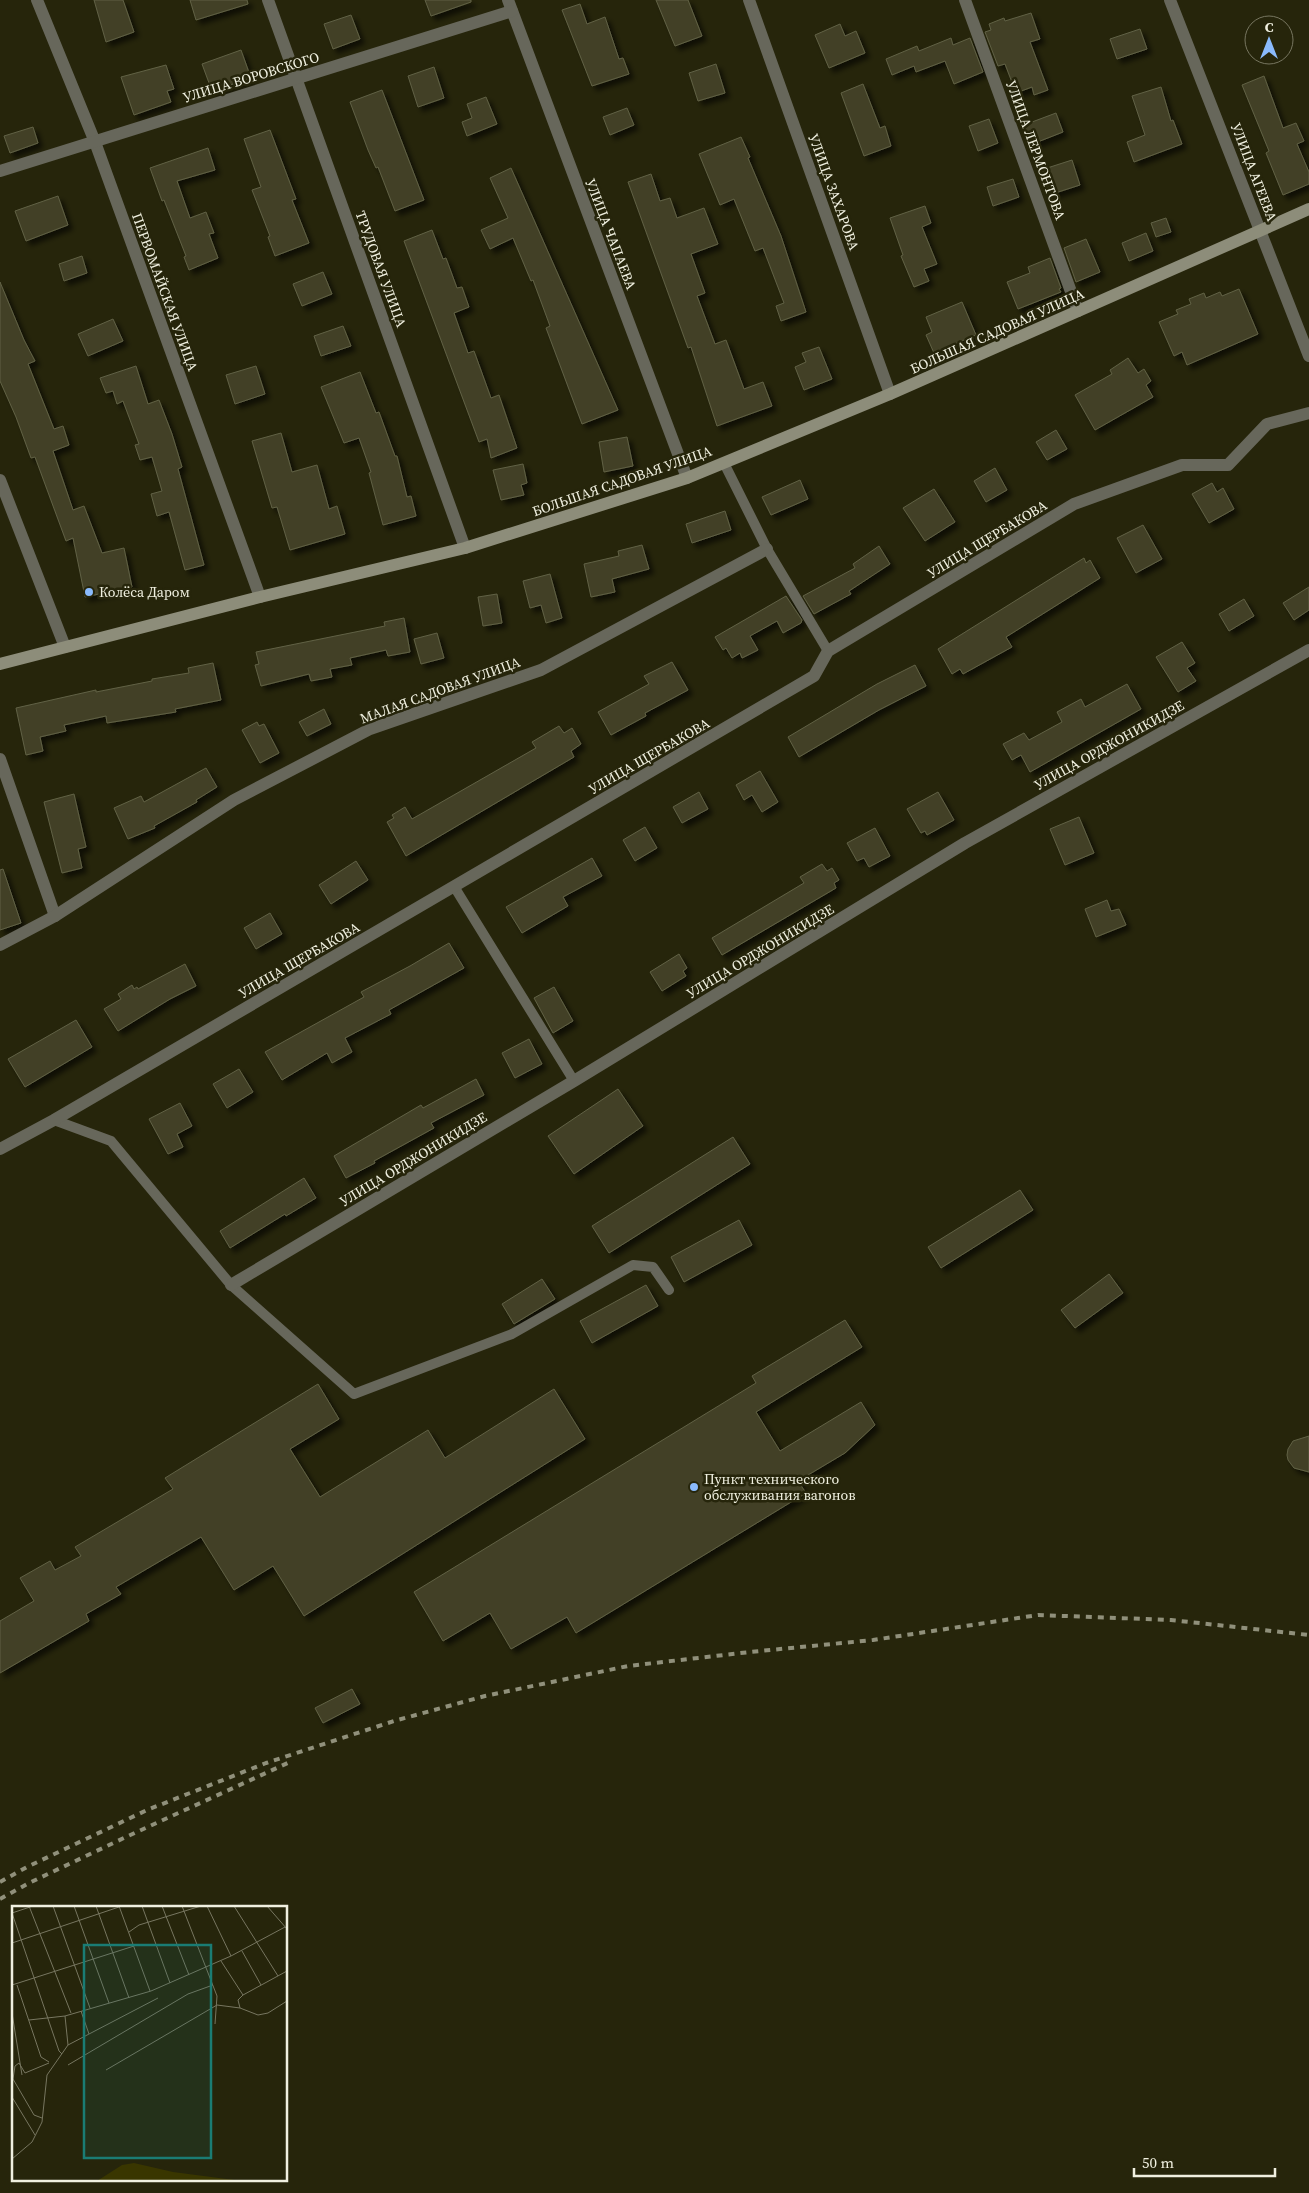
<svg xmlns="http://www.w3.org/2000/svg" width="1309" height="2193" viewBox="0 0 1309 2193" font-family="'Source Serif 4',serif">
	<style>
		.building { fill: #424127; stroke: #616145; filter: url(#shadow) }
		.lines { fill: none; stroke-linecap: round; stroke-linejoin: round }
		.lane { stroke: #67675b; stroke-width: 10 }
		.street { stroke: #67675b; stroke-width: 12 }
		.secondary { stroke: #8d8d7a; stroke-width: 12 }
		.rail { stroke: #90907b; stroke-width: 4; stroke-dasharray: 6 6; stroke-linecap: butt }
		.poi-dot { fill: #8abafc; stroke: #26250b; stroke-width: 2 }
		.labels { text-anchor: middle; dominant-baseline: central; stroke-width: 5; stroke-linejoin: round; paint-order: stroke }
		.street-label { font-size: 14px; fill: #f0f0e0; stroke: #26250b }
		.poi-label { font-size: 14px; fill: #f0f0e0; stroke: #26250b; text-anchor: start }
		.inset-road { fill: none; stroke: #777660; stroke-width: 1 }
		.view { fill: #1a7c74; fill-opacity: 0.15; stroke: #1a7c74; stroke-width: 2.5 }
		.inset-edge { fill: none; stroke: #f0f0e0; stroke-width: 2.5 }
	</style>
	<defs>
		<filter id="shadow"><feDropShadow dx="4.5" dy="4.5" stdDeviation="2.5" flood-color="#0009"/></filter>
	</defs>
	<rect width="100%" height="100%" fill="#26250b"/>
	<g class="building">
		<path d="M 94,0 L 123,0 L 134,32 L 106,42 Z"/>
		<path d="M 190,0 L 247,0 L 248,4 L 196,20 Z"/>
		<path d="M 425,0 L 471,0 L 471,2 L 431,16 Z"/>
		<path d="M 656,0 L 688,0 L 702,36 L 675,46 Z"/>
		<path d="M 580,4 L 587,24 L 605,17 L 619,59 L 623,58 L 629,74 L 592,86 L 562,10 Z"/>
		<path d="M 1031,13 L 1040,39 L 1030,42 L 1048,90 L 1034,95 L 1032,87 L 1016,93 L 1005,64 L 998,66 L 985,32 L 991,30 L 989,24 L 1004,18 L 1005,21 Z"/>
		<path d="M 351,15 L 360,39 L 333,49 L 324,24 Z"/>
		<path d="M 840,24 L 845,36 L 856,31 L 865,53 L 829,68 L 815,35 Z"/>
		<path d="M 1140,29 L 1147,49 L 1117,59 L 1110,39 Z"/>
		<path d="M 951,38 L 953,45 L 970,38 L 983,72 L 954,84 L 945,61 L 916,72 L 914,66 L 892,75 L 886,59 L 917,46 L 919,51 Z"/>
		<path d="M 241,50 L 251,78 L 212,91 L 202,64 Z"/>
		<path d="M 716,64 L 725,93 L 698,101 L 689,73 Z"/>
		<path d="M 166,65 L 174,89 L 167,91 L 171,102 L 134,115 L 121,77 Z"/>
		<path d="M 434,67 L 444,98 L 418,107 L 408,76 Z"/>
		<path d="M 1264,76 L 1283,128 L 1296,123 L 1304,141 L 1297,144 L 1309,172 L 1309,184 L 1283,195 L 1266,153 L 1269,151 L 1242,85 Z"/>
		<path d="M 863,84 L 880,128 L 885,126 L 891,146 L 864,156 L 841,93 Z"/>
		<path d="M 1161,87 L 1171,121 L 1173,120 L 1182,144 L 1134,162 L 1127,142 L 1145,135 L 1132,96 Z"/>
		<path d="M 382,90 L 424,200 L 395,211 L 378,167 L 376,168 L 368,150 L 350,102 Z"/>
		<path d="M 486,97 L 497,124 L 467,136 L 462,122 L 472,118 L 467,104 Z"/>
		<path d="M 627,108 L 634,125 L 610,135 L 603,117 Z"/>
		<path d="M 1056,113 L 1063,132 L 1030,145 L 1024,125 Z"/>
		<path d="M 989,119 L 998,143 L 978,151 L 969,126 Z"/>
		<path d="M 33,127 L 38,143 L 10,153 L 4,136 Z"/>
		<path d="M 270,130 L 296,199 L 292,200 L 309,243 L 275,256 L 268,237 L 270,236 L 252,190 L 261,187 L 244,139 Z"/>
		<path d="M 741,137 L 750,157 L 748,158 L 781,236 L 806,312 L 781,321 L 776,306 L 784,303 L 763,248 L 755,251 L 734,199 L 720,205 L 699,154 Z"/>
		<path d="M 208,148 L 215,170 L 177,181 L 190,218 L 206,212 L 214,233 L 209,234 L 218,258 L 189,270 L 184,257 L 186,256 L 164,200 L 162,201 L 150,168 Z"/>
		<path d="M 1072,160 L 1080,185 L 1049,195 L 1041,170 Z"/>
		<path d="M 511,168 L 618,410 L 582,424 L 546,328 L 550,326 L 533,280 L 531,281 L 513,238 L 490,249 L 481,230 L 508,218 L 490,178 Z"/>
		<path d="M 651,174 L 660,201 L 670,198 L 677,218 L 704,208 L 718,244 L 691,254 L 705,293 L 697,296 L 715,344 L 726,340 L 744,389 L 763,382 L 772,406 L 717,426 L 691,347 L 688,348 L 628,182 Z"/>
		<path d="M 1013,179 L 1019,197 L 993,206 L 987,187 Z"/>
		<path d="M 58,196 L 68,225 L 26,241 L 15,211 Z"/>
		<path d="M 925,206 L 931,223 L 922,227 L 937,264 L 924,269 L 929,281 L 914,287 L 901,256 L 903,255 L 890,218 Z"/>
		<path d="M 1166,218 L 1171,232 L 1156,237 L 1151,223 Z"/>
		<path d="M 432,230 L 443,259 L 446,258 L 457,288 L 462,287 L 469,307 L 454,313 L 468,353 L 474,351 L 491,398 L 499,395 L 517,448 L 491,458 L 487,439 L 479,442 L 404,241 Z"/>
		<path d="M 1146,233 L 1153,251 L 1129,261 L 1122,243 Z"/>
		<path d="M 1086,239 L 1100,272 L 1076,282 L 1064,248 Z"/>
		<path d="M 82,256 L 87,273 L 64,281 L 59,264 Z"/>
		<path d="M 1050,258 L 1061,288 L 1059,289 L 1061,292 L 1018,309 L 1007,282 L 1030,273 L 1028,267 Z"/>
		<path d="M 323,272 L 332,294 L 302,306 L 293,284 Z"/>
		<path d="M 0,282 L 24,340 L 35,361 L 28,364 L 54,429 L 63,426 L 69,445 L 53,451 L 73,510 L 84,506 L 102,553 L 124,548 L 132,587 L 85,597 L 73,538 L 66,541 L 35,457 L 31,458 L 16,417 L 0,381 Z"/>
		<path d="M 1239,289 L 1258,334 L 1187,365 L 1182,352 L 1174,356 L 1159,322 L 1178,314 L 1176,310 L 1191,304 L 1189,299 L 1204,293 L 1206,298 L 1220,292 L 1222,296 Z"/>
		<path d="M 962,302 L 976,335 L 934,353 L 926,335 L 932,332 L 926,317 Z"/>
		<path d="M 113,319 L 123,341 L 88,356 L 78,334 Z"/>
		<path d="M 343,326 L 351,346 L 321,356 L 314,336 Z"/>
		<path d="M 819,347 L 832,379 L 804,390 L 795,367 L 806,362 L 802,353 Z"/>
		<path d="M 1128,358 L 1138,373 L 1144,369 L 1151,381 L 1146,385 L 1153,397 L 1095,430 L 1075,395 L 1112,374 L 1110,370 Z"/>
		<path d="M 136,366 L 148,404 L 159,400 L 172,434 L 182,467 L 178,469 L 204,565 L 185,570 L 169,512 L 157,516 L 151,494 L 162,491 L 152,457 L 140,460 L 135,445 L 139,444 L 123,401 L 117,404 L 113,391 L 106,393 L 100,378 Z"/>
		<path d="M 256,366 L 265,394 L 235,404 L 226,375 Z"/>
		<path d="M 360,372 L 376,413 L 379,412 L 395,456 L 397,456 L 407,497 L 411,496 L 416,516 L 383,525 L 369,473 L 371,472 L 359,438 L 344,443 L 321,387 Z"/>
		<path d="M 1056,430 L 1067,449 L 1047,460 L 1036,442 Z"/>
		<path d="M 281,433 L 292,472 L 317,465 L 329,509 L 337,506 L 345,534 L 290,550 L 277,507 L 272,508 L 252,441 Z"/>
		<path d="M 627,437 L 633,466 L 604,472 L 599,442 Z"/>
		<path d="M 523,464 L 527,483 L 521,485 L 524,495 L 501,500 L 493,470 Z"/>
		<path d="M 995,468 L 1007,490 L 986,502 L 974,481 Z"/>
		<path d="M 800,480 L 808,499 L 771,515 L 762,497 Z"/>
		<path d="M 1212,483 L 1217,492 L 1223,488 L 1234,509 L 1209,523 L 1192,494 Z"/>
		<path d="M 934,489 L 955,522 L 925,541 L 903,508 Z"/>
		<path d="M 725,511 L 731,530 L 692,543 L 686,524 Z"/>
		<path d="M 1143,525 L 1162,559 L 1136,573 L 1117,538 Z"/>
		<path d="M 642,545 L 649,569 L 612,579 L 615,592 L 591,597 L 584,564 L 619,556 L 618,551 Z"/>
		<path d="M 879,546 L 890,564 L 849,591 L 851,594 L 814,614 L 803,596 L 855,568 L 853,564 Z"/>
		<path d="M 1084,558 L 1086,563 L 1090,560 L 1100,578 L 1006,637 L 1012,647 L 963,674 L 960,669 L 952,674 L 938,649 Z"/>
		<path d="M 550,574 L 562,618 L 546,623 L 541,605 L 530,608 L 523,581 Z"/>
		<path d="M 1309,587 L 1309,610 L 1294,620 L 1283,603 Z"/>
		<path d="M 497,594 L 502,623 L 483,626 L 478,597 Z"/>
		<path d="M 786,596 L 802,620 L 801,623 L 783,633 L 777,621 L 750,636 L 758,650 L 742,658 L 740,653 L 732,658 L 726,648 L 723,650 L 715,637 Z"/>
		<path d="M 1244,599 L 1254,616 L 1229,631 L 1219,614 Z"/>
		<path d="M 404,618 L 410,652 L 388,656 L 386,650 L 350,658 L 352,665 L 330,669 L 332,677 L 311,681 L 309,674 L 261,686 L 255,665 L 259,664 L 256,652 L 385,626 L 384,622 Z"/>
		<path d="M 437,633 L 444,658 L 421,664 L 414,639 Z"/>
		<path d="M 1182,642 L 1195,663 L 1187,668 L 1196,681 L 1178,692 L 1156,657 Z"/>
		<path d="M 672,662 L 688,690 L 645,713 L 646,716 L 611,735 L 598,712 L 649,684 L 644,676 Z"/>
		<path d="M 213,663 L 221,700 L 175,709 L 176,712 L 107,723 L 106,716 L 64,725 L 66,731 L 40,737 L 43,751 L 26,755 L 16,708 L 96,690 L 96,692 L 152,681 L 152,679 L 189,673 L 188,668 Z"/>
		<path d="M 915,665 L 926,686 L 879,710 L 799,757 L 788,737 L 877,684 Z"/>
		<path d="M 1127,684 L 1141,709 L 1030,772 L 1021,755 L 1012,760 L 1003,744 L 1024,733 L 1029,740 L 1062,722 L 1057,712 L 1081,699 L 1085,707 Z"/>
		<path d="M 324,709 L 331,724 L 307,736 L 299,722 Z"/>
		<path d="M 257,722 L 259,726 L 264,724 L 279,753 L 260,763 L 242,730 Z"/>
		<path d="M 559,726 L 564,733 L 572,728 L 581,744 L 571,751 L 574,757 L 406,856 L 387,822 L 394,818 L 392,815 L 405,807 L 412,819 L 536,748 L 532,742 Z"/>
		<path d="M 206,768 L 217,787 L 196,800 L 197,802 L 154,826 L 155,828 L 128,839 L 114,808 L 141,796 L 144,802 Z"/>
		<path d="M 760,771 L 778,802 L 762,812 L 752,795 L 744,800 L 736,785 Z"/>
		<path d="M 699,792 L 708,809 L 682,823 L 673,807 Z"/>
		<path d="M 938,792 L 954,820 L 927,835 L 925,831 L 921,833 L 907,809 Z"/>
		<path d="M 74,794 L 86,847 L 78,849 L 82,868 L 62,873 L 44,802 Z"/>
		<path d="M 1079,817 L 1094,853 L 1065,865 L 1050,829 Z"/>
		<path d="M 645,827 L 657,848 L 635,861 L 623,840 Z"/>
		<path d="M 875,828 L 890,856 L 869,867 L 864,858 L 857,861 L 847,843 Z"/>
		<path d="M 592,858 L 602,876 L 563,897 L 568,906 L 522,933 L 506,907 Z"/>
		<path d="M 356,861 L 368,880 L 331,904 L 319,885 Z"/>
		<path d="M 822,864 L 827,871 L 832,868 L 839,880 L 834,883 L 836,888 L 722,955 L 712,938 L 804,883 L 800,877 Z"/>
		<path d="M 3,869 L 21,923 L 0,930 L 0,870 Z"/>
		<path d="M 1107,900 L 1111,911 L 1119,909 L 1126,925 L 1096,937 L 1085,909 Z"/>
		<path d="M 270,913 L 282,934 L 256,949 L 244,928 Z"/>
		<path d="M 449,943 L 464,968 L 389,1010 L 391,1014 L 345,1038 L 352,1052 L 332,1063 L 327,1053 L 282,1080 L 265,1052 L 364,997 L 361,992 L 410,966 Z"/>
		<path d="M 679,954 L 687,968 L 683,971 L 686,976 L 662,991 L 650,972 Z"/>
		<path d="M 185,964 L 196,986 L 170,999 L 118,1031 L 104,1009 L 121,999 L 118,994 L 132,985 L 134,989 L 137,987 L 138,989 Z"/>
		<path d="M 554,987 L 573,1021 L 553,1033 L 534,998 Z"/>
		<path d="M 76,1020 L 92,1047 L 25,1087 L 8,1059 Z"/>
		<path d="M 529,1039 L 542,1064 L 515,1078 L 502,1053 Z"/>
		<path d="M 239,1069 L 253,1092 L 227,1108 L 213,1084 Z"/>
		<path d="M 476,1079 L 484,1095 L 431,1123 L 434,1128 L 374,1161 L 375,1163 L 346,1178 L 334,1156 L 421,1105 L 423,1108 Z"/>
		<path d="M 618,1089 L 643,1126 L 574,1174 L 548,1136 Z"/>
		<path d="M 180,1103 L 192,1126 L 177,1134 L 183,1147 L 168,1154 L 149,1119 Z"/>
		<path d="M 733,1137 L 750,1164 L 609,1253 L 592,1226 Z"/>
		<path d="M 304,1178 L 316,1198 L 286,1216 L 285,1214 L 230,1248 L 220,1231 Z"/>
		<path d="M 1020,1190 L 1033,1210 L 941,1268 L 928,1247 Z"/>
		<path d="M 739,1220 L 752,1245 L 684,1282 L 671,1257 Z"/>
		<path d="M 1109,1274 L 1123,1293 L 1075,1328 L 1061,1310 Z"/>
		<path d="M 542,1279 L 555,1299 L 514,1324 L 502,1304 Z"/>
		<path d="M 646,1285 L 658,1306 L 592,1343 L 580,1321 Z"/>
		<path d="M 845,1320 L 862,1347 L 756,1412 L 780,1451 L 861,1402 L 875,1425 L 845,1453 L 798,1481 L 806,1493 L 576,1633 L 567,1617 L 511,1649 L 490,1613 L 443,1641 L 414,1592 L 756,1383 L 752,1376 Z"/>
		<path d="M 318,1384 L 339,1419 L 290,1449 L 320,1497 L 428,1430 L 445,1458 L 554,1389 L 585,1439 L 304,1616 L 273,1566 L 234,1590 L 201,1537 L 116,1587 L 121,1594 L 86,1614 L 89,1621 L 0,1673 L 0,1621 L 34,1601 L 20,1578 L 50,1561 L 55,1570 L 81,1556 L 75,1547 L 173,1489 L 165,1478 Z"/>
		<path d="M 1309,1436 L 1309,1472 L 1294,1468 L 1288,1460 L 1287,1455 L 1288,1449 L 1293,1441 Z"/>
		<path d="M 352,1689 L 360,1704 L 323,1723 L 315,1708 Z"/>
	</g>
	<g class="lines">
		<g class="lane">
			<path d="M 724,463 L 767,549 L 828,651"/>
			<path d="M 455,888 L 574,1081"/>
			<path d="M 54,1120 L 111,1141 L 231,1285 L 354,1394 L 512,1334 L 633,1265 L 653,1267 L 669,1290"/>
		</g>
		<g class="street">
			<path d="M 37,0 L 95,142 L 260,597"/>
			<path d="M 268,0 L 465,548"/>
			<path d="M 508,0 L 687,478"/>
			<path d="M 749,0 L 890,394"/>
			<path d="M 965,0 L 1078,311"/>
			<path d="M 1170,0 L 1309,356"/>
			<path d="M 0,171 L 512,11"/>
			<path d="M 0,480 L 65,647"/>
			<path d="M 0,759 L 55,916"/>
			<path d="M 0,945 L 55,916 L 234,800 L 370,729 L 541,670 L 767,549"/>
			<path d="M 0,1149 L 54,1120 L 814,676 L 828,651 L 1074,504 L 1182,465 L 1228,465 L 1267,424 L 1309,413"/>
			<path d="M 231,1285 L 574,1081 L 965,843 L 1309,650"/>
		</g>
		<path class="secondary" d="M 0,664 L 260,597 L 465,548 L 687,478 L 890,394 L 1309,209"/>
		<g class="rail">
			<path d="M 0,1882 L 27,1867 L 147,1810 L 266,1763 L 394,1721 L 485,1696 L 628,1666 L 750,1652 L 873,1640 L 1038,1615 L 1171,1620 L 1309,1635"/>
			<path d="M 0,1899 L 29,1883 L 126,1837 L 292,1761"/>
		</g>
	</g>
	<g class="poi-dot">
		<circle cx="89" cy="592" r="5"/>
		<circle cx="694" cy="1487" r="5"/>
	</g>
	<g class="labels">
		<g class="street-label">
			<text transform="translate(251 77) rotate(-17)">УЛИЦА ВОРОВСКОГО</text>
			<text transform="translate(1036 150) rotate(70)">УЛИЦА ЛЕРМОНТОВА</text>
			<text transform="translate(1254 172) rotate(69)">УЛИЦА АГЕЕВА</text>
			<text transform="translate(834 192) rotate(70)">УЛИЦА ЗАХАРОВА</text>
			<text transform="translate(611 234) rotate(69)">УЛИЦА ЧАПАЕВА</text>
			<text transform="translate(381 269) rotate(70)">ТРУДОВАЯ УЛИЦА</text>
			<text transform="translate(165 292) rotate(70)">ПЕРВОМАЙСКАЯ УЛИЦА</text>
			<text transform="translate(997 331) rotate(-24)">БОЛЬШАЯ САДОВАЯ УЛИЦА</text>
			<text transform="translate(622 481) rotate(-19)">БОЛЬШАЯ САДОВАЯ УЛИЦА</text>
			<text transform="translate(987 539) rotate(-31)">УЛИЦА ЩЕРБАКОВА</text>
			<text transform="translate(440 690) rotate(-20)">МАЛАЯ САДОВАЯ УЛИЦА</text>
			<text transform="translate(1109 745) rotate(-29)">УЛИЦА ОРДЖОНИКИДЗЕ</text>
			<text transform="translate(649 756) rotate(-30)">УЛИЦА ЩЕРБАКОВА</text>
			<text transform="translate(760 951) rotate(-31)">УЛИЦА ОРДЖОНИКИДЗЕ</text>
			<text transform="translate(299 960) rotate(-30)">УЛИЦА ЩЕРБАКОВА</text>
			<text transform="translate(413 1159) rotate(-31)">УЛИЦА ОРДЖОНИКИДЗЕ</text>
		</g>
		<g class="poi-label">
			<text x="99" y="592">Колёса Даром</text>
			<text x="704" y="1479">Пункт технического<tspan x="704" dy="16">обслуживания вагонов</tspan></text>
		</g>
	</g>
	<g transform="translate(12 1906)">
		<rect width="275" height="275" fill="#26250b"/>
		<path d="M 122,257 L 161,266 L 230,275 L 85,275 L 110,259 Z" fill="#393600"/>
		<path class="inset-road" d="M 17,0 L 59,107M 41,0 L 78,102M 62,0 L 97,97M 84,0 L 117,92M 107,0 L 138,85M 130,0 L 158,77M 150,0 L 177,69M 170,0 L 205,90 L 203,118M 195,0 L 219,50M 222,0 L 266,70M 255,0 L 275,23M 0,7 L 47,145 L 50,148M 0,7 L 21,0M 117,26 L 127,19 L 189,0M 0,37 L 107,1M 230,45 L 249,79M 209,55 L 231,89M 0,79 L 122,40M 5,79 L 29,151 L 37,156M 228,102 L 246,109 L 256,107 L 275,95M 69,105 L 77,128M 0,107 L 10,169M 17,114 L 53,110M 56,139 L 146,92M 7,157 L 3,160 L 1,173 L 22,209 L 30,212M 7,157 L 13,167 L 37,157M 56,159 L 176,88 L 201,79M 94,164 L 205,99 L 228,102 L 226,94 L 231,89 L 275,65M 0,191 L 23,229M 0,253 L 20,236 L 30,216 L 35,169 L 56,139 L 53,110 L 139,85 L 219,50 L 273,21"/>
		<path class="view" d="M 72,39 L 199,39 L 199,252 L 72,252 Z"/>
		<rect width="275" height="275" class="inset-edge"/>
	</g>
	<g transform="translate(1269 40)"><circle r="24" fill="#26250b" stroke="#777660"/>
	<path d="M0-4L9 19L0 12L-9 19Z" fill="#8abafc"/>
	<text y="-8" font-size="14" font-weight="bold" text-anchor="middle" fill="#f0f0e0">С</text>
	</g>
	<path d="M1134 2168v8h141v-8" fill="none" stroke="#f0f0e0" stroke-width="2.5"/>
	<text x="1142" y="2168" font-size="15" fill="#f0f0e0" stroke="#26250b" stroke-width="4" paint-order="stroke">50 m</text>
</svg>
